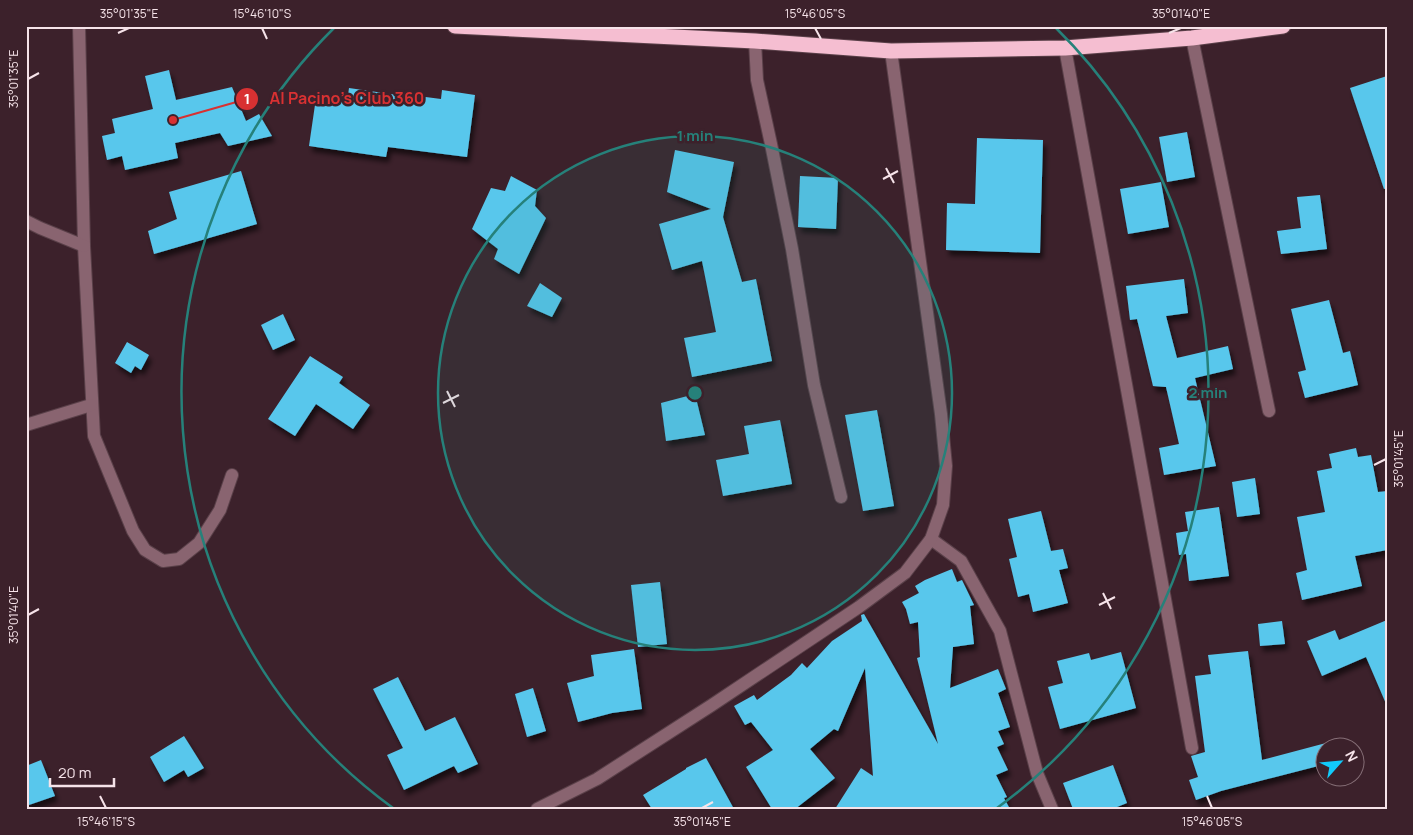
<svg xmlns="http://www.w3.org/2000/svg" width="1413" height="835" viewBox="0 0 1413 835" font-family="Manrope,sans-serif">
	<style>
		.building { fill: #59c7ec; filter: url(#shadow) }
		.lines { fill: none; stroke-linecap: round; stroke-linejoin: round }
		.minor-casing { stroke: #5a4049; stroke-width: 14 }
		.highway-casing { stroke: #5a4049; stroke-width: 17 }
		.minor { stroke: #896470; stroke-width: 12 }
		.highway { stroke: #f5bed1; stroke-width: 15 }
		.ticks { fill: none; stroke: #f6e3e9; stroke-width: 2 }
		.ring { fill: none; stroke: #26817a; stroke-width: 2.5 }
		.centre { fill: #26817a; stroke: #3c212b; stroke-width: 2.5 }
		.ring-label { font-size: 15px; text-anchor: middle; font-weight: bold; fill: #26817a; stroke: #3c212b; stroke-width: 5; stroke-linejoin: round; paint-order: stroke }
		.leader { fill: none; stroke: #d83132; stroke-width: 2 }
		.callout-dot { fill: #d83132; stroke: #3c212b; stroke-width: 2 }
		.mark-label { font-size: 15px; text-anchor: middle; font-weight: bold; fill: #fff }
		.callout-label { font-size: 16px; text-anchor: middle; font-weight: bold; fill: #d83132; stroke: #3c212b; stroke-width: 5; stroke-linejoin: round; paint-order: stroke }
		.neatline { fill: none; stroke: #f6e3e9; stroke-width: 2 }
		.ticks-label { font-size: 12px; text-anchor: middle; fill: #f6e3e9 }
	</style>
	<defs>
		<filter id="shadow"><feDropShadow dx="3" dy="5.5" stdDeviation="2.5" flood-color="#0009"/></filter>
	</defs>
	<rect width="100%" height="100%" fill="#3c212b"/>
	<g class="building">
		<path d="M 169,70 L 176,100 L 232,87 L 246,121 L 259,114 L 272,136 L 228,146 L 220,133 L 175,143 L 178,158 L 125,170 L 122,156 L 107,160 L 102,136 L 115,133 L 112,119 L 153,109 L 145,76 Z"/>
		<path d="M 1387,76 L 1387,188 L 1384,189 L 1350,88 Z"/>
		<path d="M 349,88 L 418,98 L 418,96 L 441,99 L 442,90 L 475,95 L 467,157 L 388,147 L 386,157 L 309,146 L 316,98 L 347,102 Z"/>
		<path d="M 1187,132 L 1195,177 L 1167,182 L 1159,137 Z"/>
		<path d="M 977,138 L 1043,140 L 1040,253 L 946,250 L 947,203 L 975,204 Z"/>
		<path d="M 675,150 L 734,162 L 723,217 L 742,282 L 756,279 L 772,361 L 692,377 L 684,338 L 716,332 L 702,261 L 672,270 L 659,224 L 711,209 L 667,192 Z"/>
		<path d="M 241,171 L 257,224 L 154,254 L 148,231 L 177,219 L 169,192 Z"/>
		<path d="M 511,176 L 537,190 L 535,206 L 546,218 L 519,274 L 494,259 L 498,249 L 472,229 L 491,188 L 505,191 Z"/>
		<path d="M 800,176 L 838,178 L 836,229 L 798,227 Z"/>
		<path d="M 1161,182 L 1169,227 L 1128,234 L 1120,189 Z"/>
		<path d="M 1320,195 L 1327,249 L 1281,254 L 1277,231 L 1301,228 L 1297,197 Z"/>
		<path d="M 1184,279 L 1188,313 L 1166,316 L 1177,358 L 1228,346 L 1233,369 L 1195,378 L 1216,466 L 1164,475 L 1159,448 L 1179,444 L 1166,387 L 1153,386 L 1137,319 L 1130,320 L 1126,286 Z"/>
		<path d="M 540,283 L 562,298 L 552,317 L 527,306 Z"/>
		<path d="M 1329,300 L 1343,353 L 1350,351 L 1358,385 L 1305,398 L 1298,372 L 1306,370 L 1291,309 Z"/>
		<path d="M 283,314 L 295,340 L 273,350 L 261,325 Z"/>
		<path d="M 127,342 L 149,355 L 141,370 L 135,366 L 131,373 L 115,363 Z"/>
		<path d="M 310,356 L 343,377 L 339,383 L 370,405 L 353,429 L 316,404 L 295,436 L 268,419 Z"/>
		<path d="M 695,394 L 705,435 L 666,441 L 661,403 Z"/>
		<path d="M 877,410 L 894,506 L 863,511 L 845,415 Z"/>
		<path d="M 780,420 L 792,484 L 723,496 L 716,460 L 749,454 L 744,426 Z"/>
		<path d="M 1356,448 L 1358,457 L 1371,455 L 1378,492 L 1387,491 L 1387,550 L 1355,556 L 1362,586 L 1302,600 L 1296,573 L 1307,570 L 1297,517 L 1325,512 L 1317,471 L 1332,468 L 1329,454 Z"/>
		<path d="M 1255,478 L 1260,514 L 1237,517 L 1232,482 Z"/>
		<path d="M 1219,507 L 1229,576 L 1189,581 L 1186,554 L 1179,555 L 1176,533 L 1188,531 L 1185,512 Z"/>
		<path d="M 1041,511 L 1051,551 L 1063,549 L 1068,568 L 1059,570 L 1068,603 L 1033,612 L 1029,594 L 1018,597 L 1009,559 L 1017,557 L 1008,519 Z"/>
		<path d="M 952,569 L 957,582 L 962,580 L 974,605 L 970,606 L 974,644 L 953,647 L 950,688 L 998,669 L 1006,689 L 998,693 L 1010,727 L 998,731 L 1004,744 L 997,747 L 1008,770 L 996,775 L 1007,797 L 1004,798 L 1010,809 L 835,809 L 861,768 L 873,776 L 865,668 L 838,731 L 834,729 L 810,749 L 835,778 L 795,809 L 772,809 L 746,767 L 773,750 L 751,722 L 745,725 L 734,706 L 754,695 L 757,700 L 791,675 L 802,663 L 807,668 L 832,641 L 862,621 L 861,615 L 864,614 L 938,744 L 917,658 L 920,657 L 918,622 L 910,624 L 906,609 L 902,602 L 919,593 L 915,586 L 925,580 Z"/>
		<path d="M 660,582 L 667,644 L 638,647 L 631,585 Z"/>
		<path d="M 1387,620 L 1387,706 L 1366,657 L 1322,676 L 1307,641 L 1335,630 L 1339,640 Z"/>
		<path d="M 1282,621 L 1285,644 L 1260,646 L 1258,624 Z"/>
		<path d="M 634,649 L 642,709 L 612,713 L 578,722 L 567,683 L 594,676 L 591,655 Z"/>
		<path d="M 1248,651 L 1262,760 L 1326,743 L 1326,764 L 1221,791 L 1196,800 L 1189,780 L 1198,777 L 1191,756 L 1205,752 L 1195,676 L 1211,674 L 1208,655 Z"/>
		<path d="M 1121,652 L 1136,708 L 1060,729 L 1048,687 L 1063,683 L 1057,661 L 1089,653 L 1091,660 Z"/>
		<path d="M 398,677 L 425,731 L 455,717 L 478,764 L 458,773 L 454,766 L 404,790 L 387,755 L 403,748 L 373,689 Z"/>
		<path d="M 533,688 L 546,731 L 527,737 L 515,694 Z"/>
		<path d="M 184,736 L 204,768 L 188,777 L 184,770 L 164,782 L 150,757 Z"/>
		<path d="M 706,758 L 734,809 L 652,809 L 643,795 L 686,769 L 686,768 Z"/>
		<path d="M 41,760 L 55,796 L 26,806 L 26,766 Z"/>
		<path d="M 1113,765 L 1127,803 L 1112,809 L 1073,809 L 1063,783 Z"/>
	</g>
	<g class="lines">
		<g class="minor-casing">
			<g id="minor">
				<path d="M 79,26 L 84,246 L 94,436 L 133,531 L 145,550 L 163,561 L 179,559 L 199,543 L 220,510 L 232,475"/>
				<path d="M 1192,38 L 1269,411"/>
				<path d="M 755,41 L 757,80 L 771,144 L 792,249 L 814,385 L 841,497"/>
				<path d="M 1065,48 L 1192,748"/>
				<path d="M 26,221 L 40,228 L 84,246"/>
				<path d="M 26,425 L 91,405"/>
				<path d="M 931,539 L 961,561 L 1000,631 L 1037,773 L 1052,809"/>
				<path d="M 537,809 L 597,779 L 712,705 L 859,607 L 905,573 L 931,539 L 943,505 L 946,466 L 941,414 L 891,51"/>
			</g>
		</g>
		<g class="highway-casing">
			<path id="highway" d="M 455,26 L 755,41 L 891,51 L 1065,48 L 1192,38 L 1283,26"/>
		</g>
		<use href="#minor" class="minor"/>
		<use href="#highway" class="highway"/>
	</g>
	<path class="ticks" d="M 262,28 L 267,39M 815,28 L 821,39M 118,33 L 129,28M 1169,33 L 1181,28M 28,79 L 39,73M 886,168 L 894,183M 883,179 L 898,171M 447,391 L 455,407M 443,403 L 459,395M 1374,465 L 1386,459M 1103,593 L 1111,609M 1099,605 L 1115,597M 28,615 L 39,609M 100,796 L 106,808M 1207,796 L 1212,808M 702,808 L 713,802"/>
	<circle cx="695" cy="393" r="257" fill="#26817a" fill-opacity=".12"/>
	<g class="ring">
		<circle cx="695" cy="393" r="257"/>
		<path d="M393 808A513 513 0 0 1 335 27M1055 27A513 513 0 0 1 997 808"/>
	</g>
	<circle cx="695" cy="393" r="8" class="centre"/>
	<g class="ring-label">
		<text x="695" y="141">1 min</text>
		<text x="1208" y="398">2 min</text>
	</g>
	<path class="leader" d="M173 120L247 99"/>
	<g class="callout-dot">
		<circle cx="173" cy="120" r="5"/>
		<circle cx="247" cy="99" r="12"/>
	</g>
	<g class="mark-label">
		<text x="247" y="104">1</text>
	</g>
	<g class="callout-label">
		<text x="347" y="104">Al Pacino's Club 360</text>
	</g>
	<rect width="1413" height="835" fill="none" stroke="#3c212b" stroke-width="55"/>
	<g transform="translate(1340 762) rotate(63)"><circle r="24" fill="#3c212b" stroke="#866f77"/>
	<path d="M0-4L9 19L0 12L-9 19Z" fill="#12cafb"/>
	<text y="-8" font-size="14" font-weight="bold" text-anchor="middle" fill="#f6e3e9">N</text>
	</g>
	<path d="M50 778v8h64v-8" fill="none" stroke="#f6e3e9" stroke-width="2.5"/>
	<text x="58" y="778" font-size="15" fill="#f6e3e9" stroke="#3c212b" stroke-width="4" paint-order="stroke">20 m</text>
	<rect x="28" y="28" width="1358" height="780" class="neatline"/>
	<g class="ticks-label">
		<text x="129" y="18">35°01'35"E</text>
		<text x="262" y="18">15°46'10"S</text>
		<text x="815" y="18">15°46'05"S</text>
		<text x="1181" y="18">35°01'40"E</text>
		<text transform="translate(14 79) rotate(-90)" y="4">35°01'35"E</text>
		<text transform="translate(1399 459) rotate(-90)" y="4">35°01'45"E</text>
		<text transform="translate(14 615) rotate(-90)" y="4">35°01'40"E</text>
		<text x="106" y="826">15°46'15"S</text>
		<text x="702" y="826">35°01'45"E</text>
		<text x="1212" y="826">15°46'05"S</text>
	</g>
</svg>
